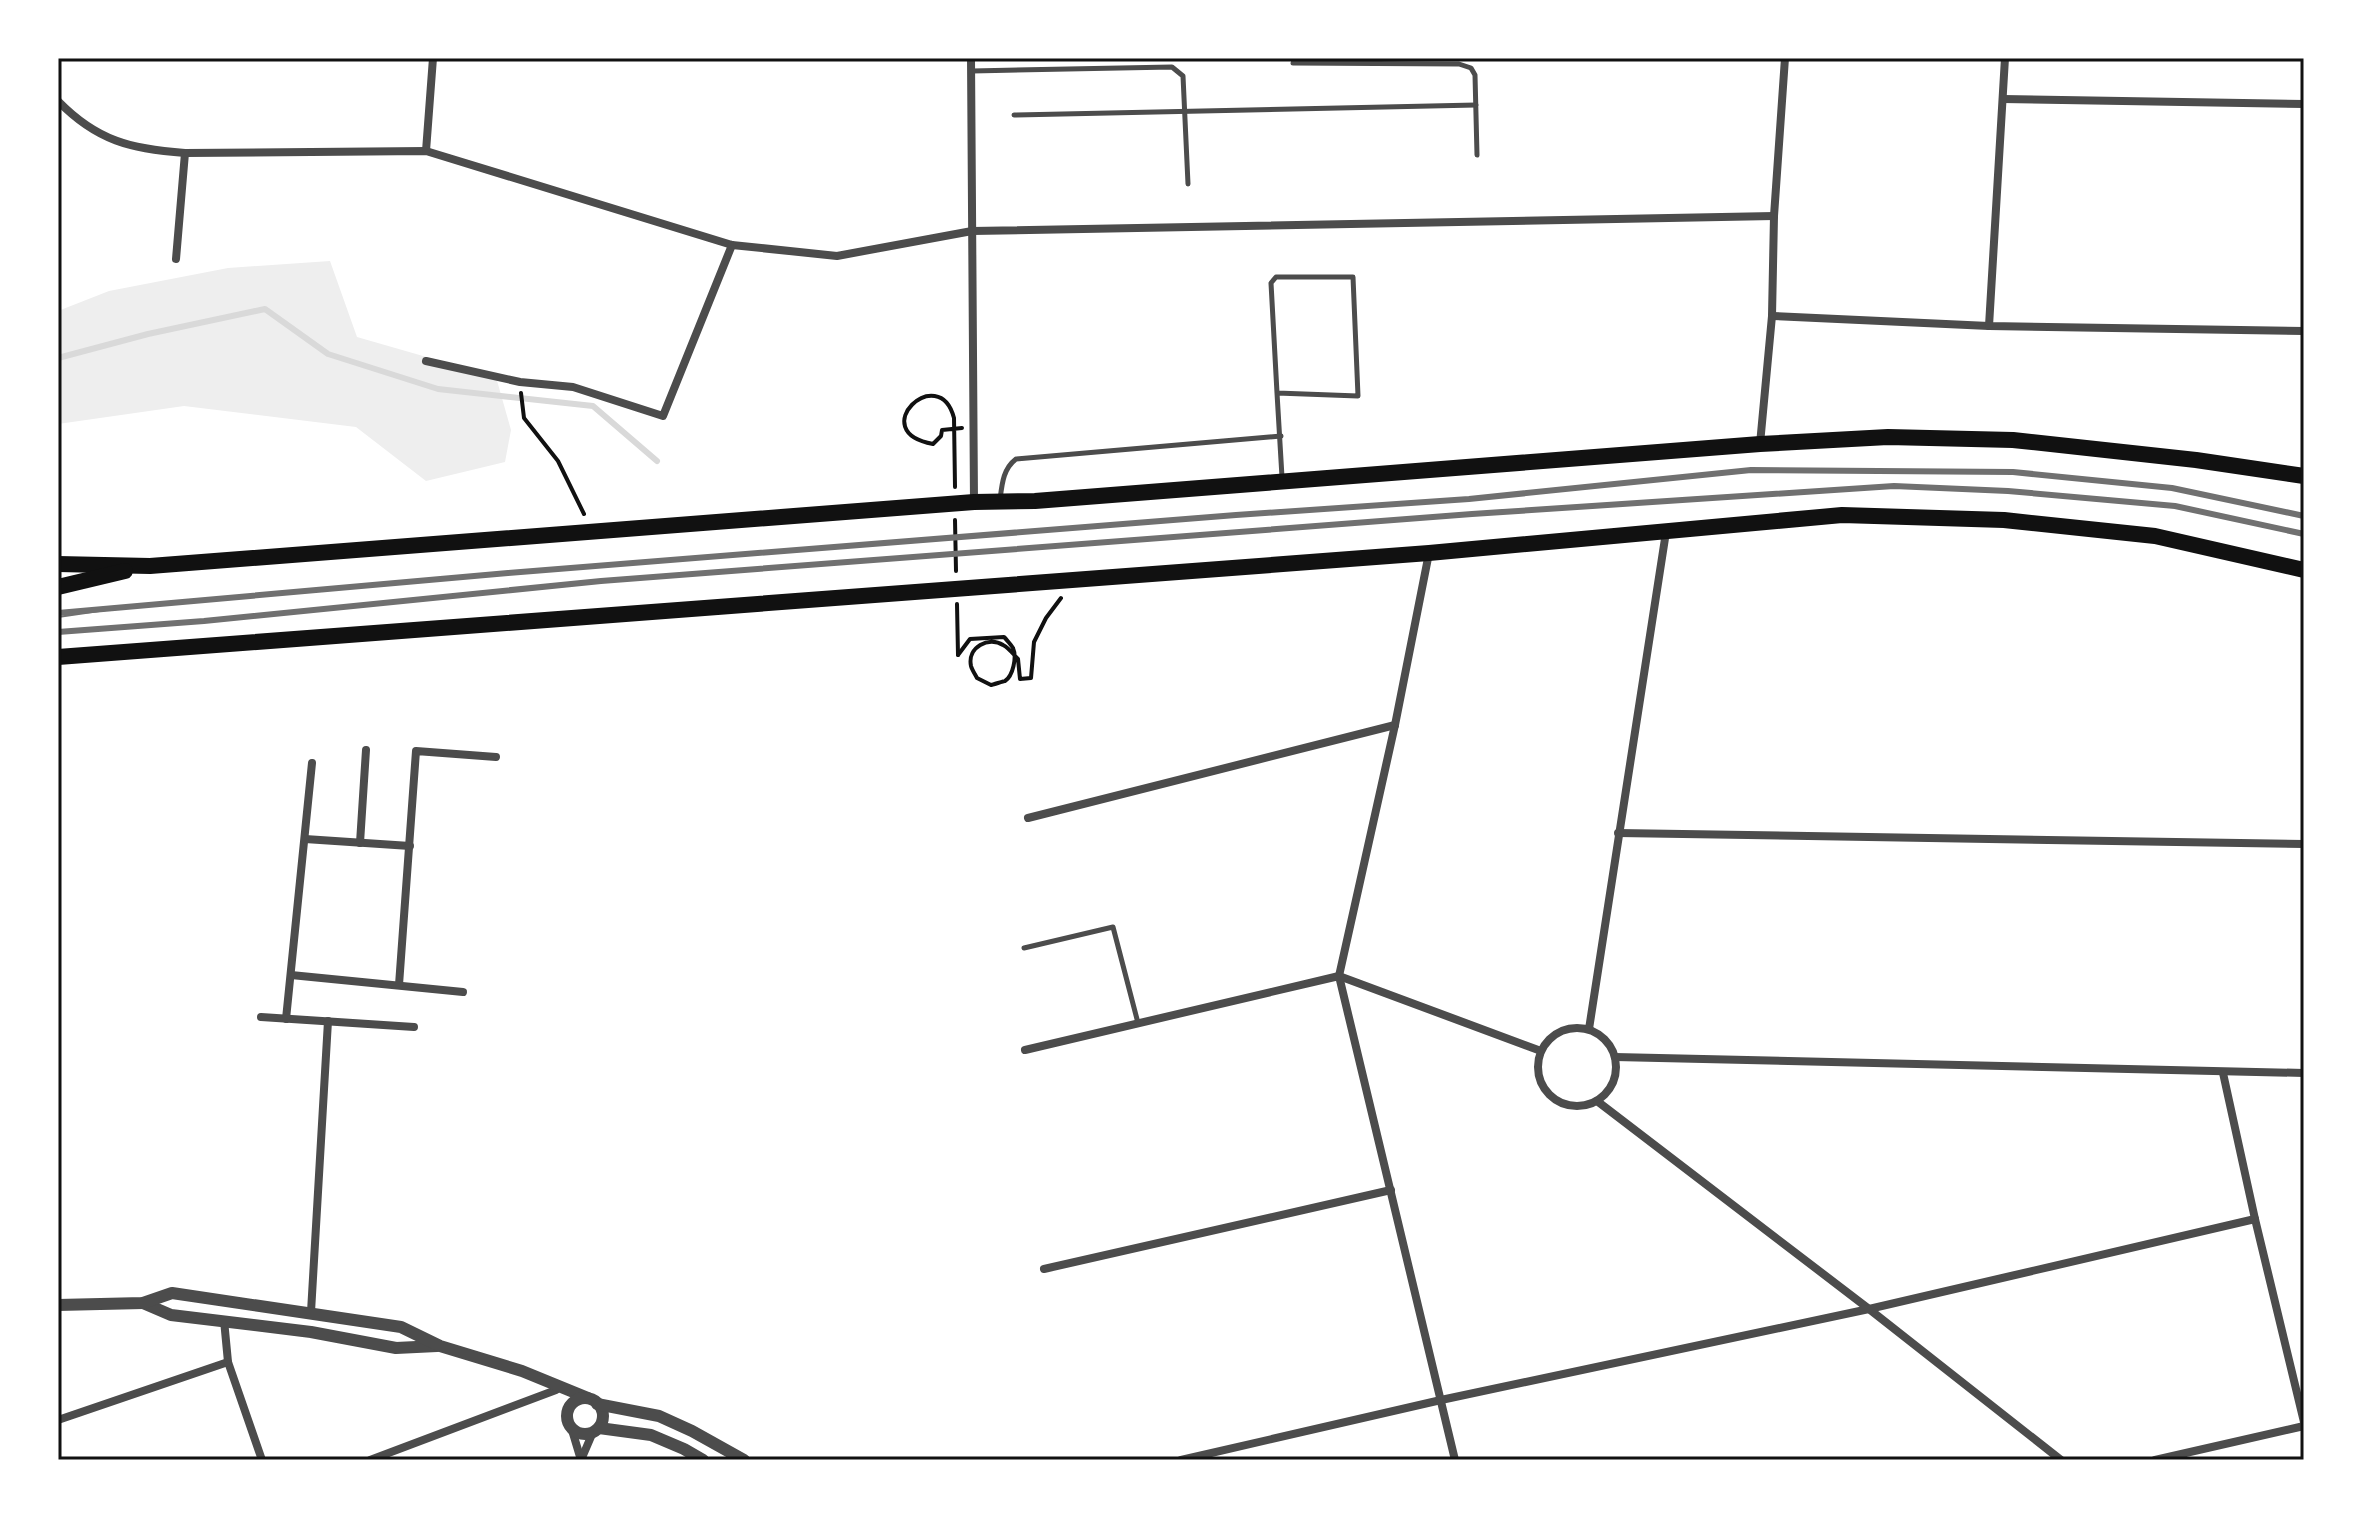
<svg xmlns="http://www.w3.org/2000/svg" width="2362" height="1518" viewBox="0 0 2362 1518" font-family="'DM Sans',sans-serif">
	<style>
		.green { fill: #eee }
		.lines { fill: none; stroke-linecap: round; stroke-linejoin: round }
		.stream { stroke: #d9d9d9; stroke-width: 6 }
		.path { stroke: #111; stroke-width: 4 }
		.service { stroke: #4c4c4c; stroke-width: 5 }
		.minor { stroke: #4c4c4c; stroke-width: 8 }
		.tertiary { stroke: #4c4c4c; stroke-width: 12 }
		.trunk { stroke: #111; stroke-width: 16 }
		.tram { stroke: #707070; stroke-width: 2 }
		.rail { stroke: #707070; stroke-width: 6 }
		.neatline { fill: none; stroke: #111; stroke-width: 3 }
	</style>
	<rect width="100%" height="100%" fill="#fff"/>
	<path class="green" d="M 330,261 L 357,337 L 496,377 L 511,430 L 505,462 L 426,481 L 356,427 L 184,406 L 58,424 L 58,311 L 109,291 L 228,268 Z"/>
	<g class="lines">
		<path class="stream" d="M 58,358 L 148,334 L 265,309 L 328,354 L 438,389 L 593,406 L 657,461"/>
		<g class="path">
			<path d="M 521,393 L 524,418 L 558,461 L 584,514"/>
			<path d="M 955,487 L 954,418 C 939,360 864,432 933,444 L 941,436 L 942,430 L 962,428"/>
			<path d="M 955,520 L 956,571"/>
			<path d="M 957,604 L 958,655"/>
			<path d="M 958,655 L 970,639 L 1004,637 C 1005,638 1013,647 1013,648 C 1017,657 1013,676 1005,681 C 1004,681 992,685 991,685 L 977,678 C 975,674 972,670 971,666 C 967,647 989,636 1003,645 C 1009,648 1014,655 1018,659 L 1020,679 L 1031,678 L 1034,642 L 1046,618 L 1061,598"/>
		</g>
		<g class="service">
			<path d="M 1293,63 L 1459,64 L 1471,68 L 1475,75 L 1477,155"/>
			<path d="M 972,71 L 1172,67 L 1183,76 L 1188,184"/>
			<path d="M 1014,115 L 1476,105"/>
			<path d="M 1277,393 L 1271,283 L 1276,277 L 1353,277 L 1358,396 L 1277,393 L 1282,477"/>
			<path d="M 1000,500 C 1002,484 1003,469 1016,459 L 1281,436"/>
			<path d="M 1024,948 L 1113,927 L 1138,1023"/>
		</g>
		<g class="minor">
			<path d="M 971,58 L 974,502"/>
			<path d="M 2003,99 L 2304,104"/>
			<path d="M 58,101 C 97,141 131,149 185,153 L 426,151 L 732,245 L 837,256 L 972,231 L 1774,216"/>
			<path d="M 426,151 L 433,58"/>
			<path d="M 176,259 L 185,153"/>
			<path d="M 1772,316 L 1989,326 L 2304,331"/>
			<path d="M 1989,326 L 2005,58"/>
			<path d="M 426,361 L 520,382 L 573,387 L 663,416 L 732,245"/>
			<path d="M 1760,444 L 1772,316 L 1774,216 L 1785,58"/>
			<path d="M 1429,553 L 1395,725 L 1339,976 L 1455,1460"/>
			<path d="M 1028,818 L 1395,725"/>
			<path d="M 1618,833 L 2304,844"/>
			<path d="M 305,839 L 410,846"/>
			<path d="M 360,843 L 366,750"/>
			<path d="M 291,975 L 463,992"/>
			<path d="M 399,985 L 416,751 L 496,757"/>
			<path d="M 261,1017 L 414,1027"/>
			<path d="M 286,1019 L 312,763"/>
			<circle cx="1577" cy="1067" r="39"/>
			<path d="M 1589,1029 L 1666,532"/>
			<path d="M 1025,1050 L 1339,976 L 1541,1051"/>
			<path d="M 1615,1057 L 2304,1073"/>
			<path d="M 2223,1073 L 2255,1219 L 2304,1422"/>
			<path d="M 1597,1101 L 1869,1309 L 2061,1460"/>
			<path d="M 1044,1269 L 1391,1190"/>
			<path d="M 311,1312 L 328,1021"/>
			<path d="M 224,1320 L 228,1362 L 262,1460"/>
			<path d="M 58,1420 L 228,1362"/>
			<path d="M 572,1430 L 581,1460"/>
			<path d="M 370,1460 L 556,1390"/>
			<path d="M 581,1460 L 593,1432"/>
			<path d="M 1181,1460 L 1441,1400 L 1869,1309 L 2255,1219"/>
			<path d="M 2155,1460 L 2304,1426"/>
		</g>
		<g class="tertiary">
			<path d="M 143,1303 L 171,1315 L 311,1332 L 396,1348 L 437,1346"/>
			<path d="M 58,1305 L 143,1303 L 172,1293 L 401,1327 L 440,1346 L 522,1371 L 588,1398"/>
			<circle cx="585" cy="1416" r="18"/>
			<path d="M 597,1404 L 659,1416 L 692,1431 L 744,1460"/>
			<path d="M 599,1428 L 651,1435 L 684,1449 L 703,1460"/>
		</g>
		<g class="trunk">
			<path d="M 58,564 L 150,566 L 974,502 L 1035,501 L 1760,444 L 1888,437 L 2013,440 L 2196,460 L 2304,476"/>
			<path d="M 58,587 L 125,571"/>
			<path d="M 58,657 L 1429,553 L 1842,515 L 2004,520 L 2155,536 L 2304,570"/>
		</g>
		<path class="tram" d="M 58,617 L 120,608"/>
		<g class="rail">
			<path d="M 58,613 L 508,573 L 1236,515 L 1469,499 L 1751,470 L 2013,472 L 2172,488 L 2304,516"/>
			<path d="M 58,632 L 204,621 L 601,581 L 1472,514 L 1894,486 L 2008,491 L 2175,506 L 2304,534"/>
		</g>
	</g>
	<rect width="2362" height="1518" fill="none" stroke="#ffffff" stroke-width="120"/>
	<rect x="60" y="60" width="2242" height="1398" class="neatline"/>
</svg>
